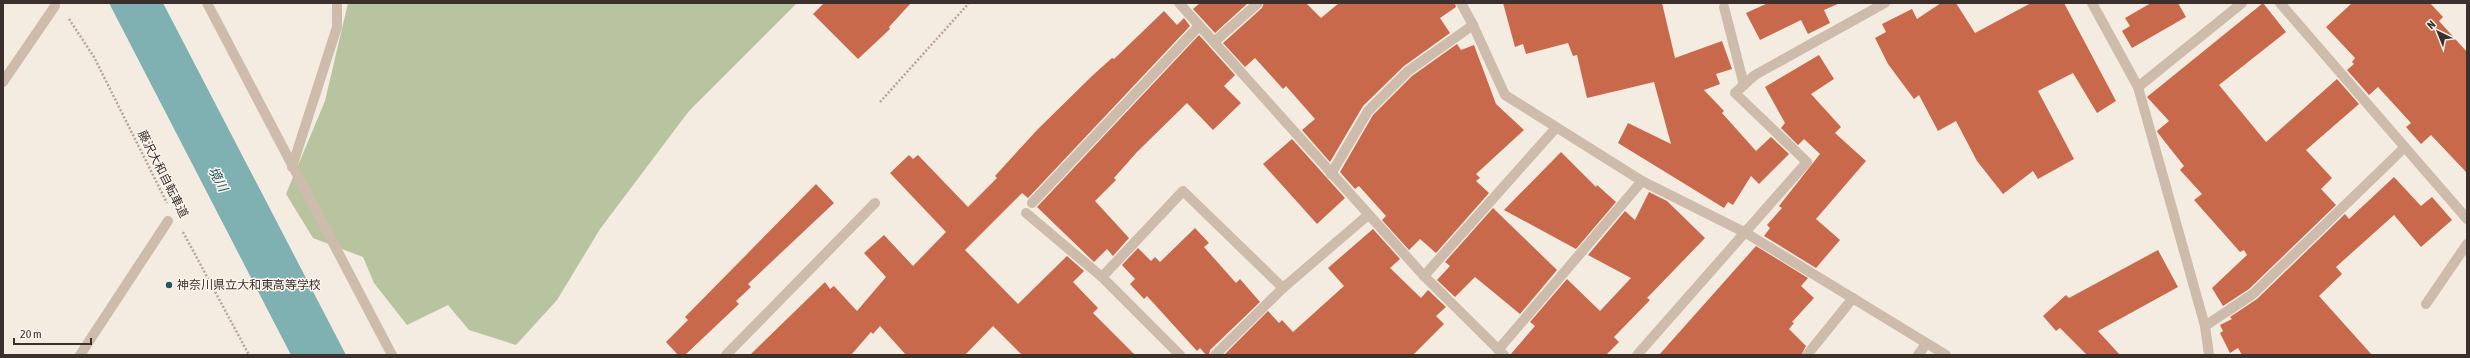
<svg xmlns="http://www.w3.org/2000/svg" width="2470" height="358" viewBox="0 0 2470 358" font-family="'Asap Condensed','Noto Sans JP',sans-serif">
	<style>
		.green { fill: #b8c4a0 }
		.water { fill: #7fb0b2 }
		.building { fill: #c8694b }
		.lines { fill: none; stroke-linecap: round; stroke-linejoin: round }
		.path { stroke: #b9a596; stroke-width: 2.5; stroke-dasharray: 2 2; stroke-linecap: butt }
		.lane { stroke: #cdbbac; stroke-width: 10 }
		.street { stroke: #cdbbac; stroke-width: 10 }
		.poi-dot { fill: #1f5a5e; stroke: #fbf5ee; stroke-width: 1.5 }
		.labels { text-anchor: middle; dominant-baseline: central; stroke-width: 3; stroke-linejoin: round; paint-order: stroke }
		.street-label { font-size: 12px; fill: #3b302b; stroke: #fbf5ee }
		.poi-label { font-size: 12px; fill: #3b302b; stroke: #fbf5ee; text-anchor: start }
		.water-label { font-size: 13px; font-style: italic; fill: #1f5a5e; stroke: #fbf5ee }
	</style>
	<rect width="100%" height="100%" fill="#f4ebe1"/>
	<path class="green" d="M 348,3 L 797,3 L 689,111 L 600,229 L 557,300 L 516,345 L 469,330 L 448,305 L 407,325 L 374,283 L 363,257 L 313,238 L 286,194 L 325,101 Z"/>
	<path class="water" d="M 109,3 L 163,3 L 346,355 L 291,355 Z"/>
	<g class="building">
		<path d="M 824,3 L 911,3 L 889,27 L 890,29 L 858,59 L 813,14 Z"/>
		<path d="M 1200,3 L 1248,3 L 1215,33 L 1193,9 Z"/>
		<path d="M 1264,3 L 1306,3 L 1321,18 L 1339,3 L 1455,3 L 1456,7 L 1440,18 L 1450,33 L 1404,66 L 1363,106 L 1330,162 L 1302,130 L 1315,119 L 1286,86 L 1283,89 L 1255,58 L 1245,67 L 1223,43 L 1262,8 Z"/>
		<path d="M 1503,3 L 1662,3 L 1675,58 L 1722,41 L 1732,69 L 1716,74 L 1720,84 L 1704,90 L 1724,111 L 1722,113 L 1756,151 L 1771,137 L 1789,154 L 1759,184 L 1751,176 L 1733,205 L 1728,202 L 1724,208 L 1618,143 L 1628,123 L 1671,144 L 1654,82 L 1587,98 L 1577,55 L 1573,56 L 1568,43 L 1526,54 L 1523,44 L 1515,47 Z"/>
		<path d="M 1768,3 L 1840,3 L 1824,10 L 1830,23 L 1808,34 L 1801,20 L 1760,40 L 1746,13 Z"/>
		<path d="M 1941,3 L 1956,3 L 1975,33 L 2031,3 L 2064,3 L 2116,101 L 2097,113 L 2073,73 L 2038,91 L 2074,159 L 2038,179 L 2033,171 L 2003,194 L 1977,161 L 1956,121 L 1938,131 L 1919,95 L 1914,99 L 1888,64 L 1875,38 L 1886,32 L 1882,24 L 1912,9 L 1917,19 Z"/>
		<path d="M 2151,3 L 2178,3 L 2186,17 L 2132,48 L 2122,31 L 2130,26 L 2125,18 Z"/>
		<path d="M 2263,3 L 2286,32 L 2219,85 L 2266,142 L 2337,79 L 2359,104 L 2306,150 L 2332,178 L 2321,189 L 2336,205 L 2249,289 L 2223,306 L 2212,288 L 2247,255 L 2244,250 L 2240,252 L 2194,200 L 2202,194 L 2180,170 L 2184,166 L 2158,133 L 2157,131 L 2169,121 L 2147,97 Z"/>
		<path d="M 2352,3 L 2430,3 L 2443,17 L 2439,21 L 2467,52 L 2467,173 L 2431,135 L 2421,144 L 2406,127 L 2411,123 L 2378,87 L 2369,95 L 2347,70 L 2354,64 L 2352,62 L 2355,58 L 2326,27 Z"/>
		<path d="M 1164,11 L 1177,25 L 1184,18 L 1190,26 L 1028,198 L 1022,193 L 965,250 L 1018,304 L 1067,256 L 1084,271 L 1073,282 L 1098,308 L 1093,313 L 1135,355 L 1022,355 L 993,326 L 965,355 L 906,355 L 880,326 L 873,334 L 871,332 L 851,355 L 750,355 L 825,282 L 830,289 L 834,286 L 857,311 L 886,277 L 864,253 L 884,235 L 913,266 L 946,232 L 890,173 L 909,155 L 913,159 L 918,155 L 968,207 L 997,178 L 995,176 L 1037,130 L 1092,76 L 1112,58 L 1114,59 Z"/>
		<path d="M 1199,35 L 1235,75 L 1224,86 L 1241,103 L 1213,130 L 1187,103 L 1137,152 L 1114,178 L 1116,180 L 1095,201 L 1129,238 L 1113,256 L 1107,249 L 1094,262 L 1037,207 Z"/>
		<path d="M 1457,44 L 1461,50 L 1474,45 L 1496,104 L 1524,130 L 1476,174 L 1480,178 L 1476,181 L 1489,193 L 1436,253 L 1420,239 L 1409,250 L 1382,220 L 1386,216 L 1359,186 L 1355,189 L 1340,172 L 1373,115 L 1412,76 Z"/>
		<path d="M 1819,55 L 1834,79 L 1811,94 L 1841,127 L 1835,133 L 1866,161 L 1816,219 L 1840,240 L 1816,268 L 1764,236 L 1770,228 L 1767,225 L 1782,208 L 1779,206 L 1820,154 L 1804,139 L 1798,145 L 1781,128 L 1785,123 L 1765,87 Z"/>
		<path d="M 1292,139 L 1345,198 L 1317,224 L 1263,164 Z"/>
		<path d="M 1561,152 L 1596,187 L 1597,185 L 1616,202 L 1576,249 L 1504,210 Z"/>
		<path d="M 2394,177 L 2421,206 L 2432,197 L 2452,220 L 2421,247 L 2394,215 L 2336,267 L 2342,274 L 2319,296 L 2372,355 L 2242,355 L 2238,348 L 2230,353 L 2220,333 L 2223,331 L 2220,325 L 2232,319 L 2230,317 L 2257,299 L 2345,214 L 2349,219 Z"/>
		<path d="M 816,184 L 834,203 L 748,284 L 751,287 L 736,301 L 739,304 L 685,355 L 678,355 L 666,342 L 688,320 L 685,317 Z"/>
		<path d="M 1649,192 L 1667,201 L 1705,238 L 1647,298 L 1650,300 L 1614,337 L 1619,342 L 1606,355 L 1510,355 L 1535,326 L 1530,322 L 1567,279 L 1600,311 L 1631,278 L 1588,255 L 1625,211 L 1635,220 Z"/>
		<path d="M 1493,208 L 1557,270 L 1520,314 L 1475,277 L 1455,297 L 1437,280 L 1450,266 L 1445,262 Z"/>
		<path d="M 1195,228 L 1209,243 L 1204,247 L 1236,283 L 1240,279 L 1260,302 L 1210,350 L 1209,355 L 1206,355 L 1200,348 L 1197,351 L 1147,296 L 1144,299 L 1130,284 L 1135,279 L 1122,265 L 1138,248 L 1151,261 L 1155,257 L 1160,262 Z"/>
		<path d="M 1373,229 L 1400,259 L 1390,268 L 1421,298 L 1428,290 L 1446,307 L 1436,316 L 1444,324 L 1413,355 L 1224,355 L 1268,311 L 1279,323 L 1282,320 L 1293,332 L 1344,286 L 1328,268 Z"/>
		<path d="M 1756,246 L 1808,278 L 1801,286 L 1814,298 L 1792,322 L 1794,323 L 1789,329 L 1806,346 L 1801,355 L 1659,355 Z"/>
		<path d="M 2158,250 L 2178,287 L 2098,331 L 2120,355 L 2087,355 L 2060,328 L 2056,331 L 2043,316 L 2066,295 L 2069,298 Z"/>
	</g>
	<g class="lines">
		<g class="path">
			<path d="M 69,19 L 94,57 L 167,203"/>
			<path d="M 880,102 L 969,3"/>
			<path d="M 183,232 L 249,355"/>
		</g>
		<g class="lane">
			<path d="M 2280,3 L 2467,219"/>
			<path d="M 1724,7 L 1744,85"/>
			<path d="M 1331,174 L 1368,111 L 1408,71 L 1473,25"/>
			<path d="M 1032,203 L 1199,26"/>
			<path d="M 1026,213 L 1102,277"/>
			<path d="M 1424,276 L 1555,129"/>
			<path d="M 2426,304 L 2467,244"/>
			<path d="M 2205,326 L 2253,294 L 2404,148"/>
			<path d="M 1498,350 L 1642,181"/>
			<path d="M 1807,355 L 1853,298"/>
			<path d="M 1918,355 L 1926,344"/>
		</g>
		<g class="street">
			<path d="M 207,3 L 392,355"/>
			<path d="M 1179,3 L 1424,276 L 1504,355"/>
			<path d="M 1461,3 L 1473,25 L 1505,95 L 1642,181 L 1746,233 L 1946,355"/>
			<path d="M 2092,3 L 2138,87 L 2205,326 L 2209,355"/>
			<path d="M 1214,42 L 1258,3"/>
			<path d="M 3,82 L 55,6"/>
			<path d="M 2138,87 L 2242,3"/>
			<path d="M 292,167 L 337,27 L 337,3"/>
			<path d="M 80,355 L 168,221"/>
			<path d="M 726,355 L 875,203"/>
			<path d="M 1180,355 L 1102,277 L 1183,191 L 1283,288"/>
			<path d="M 1215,355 L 1283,288 L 1368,215"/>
			<path d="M 1637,355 L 1807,162 L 1735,93 L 1755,75 L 1885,3"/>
		</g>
	</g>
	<circle class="poi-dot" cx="169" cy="285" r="4"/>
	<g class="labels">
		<g class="street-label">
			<text transform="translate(163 174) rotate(63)">藤沢大和自転車道</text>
		</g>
		<g class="poi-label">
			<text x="177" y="285">神奈川県立大和東高等学校</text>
		</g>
		<g class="water-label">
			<text transform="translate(218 179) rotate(62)">境川</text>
		</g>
	</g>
	<rect width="2470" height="358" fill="none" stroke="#3b302b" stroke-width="8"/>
	<g transform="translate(2438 32) rotate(317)" stroke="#fbf5ee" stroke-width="3" paint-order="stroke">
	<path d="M0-3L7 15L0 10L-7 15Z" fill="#3b302b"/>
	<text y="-6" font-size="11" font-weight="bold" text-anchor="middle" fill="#3b302b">N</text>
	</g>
	<path d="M14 338v6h77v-6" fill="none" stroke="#3b302b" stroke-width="2"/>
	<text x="20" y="338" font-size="12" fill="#3b302b" stroke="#fbf5ee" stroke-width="3" paint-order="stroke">20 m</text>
</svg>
